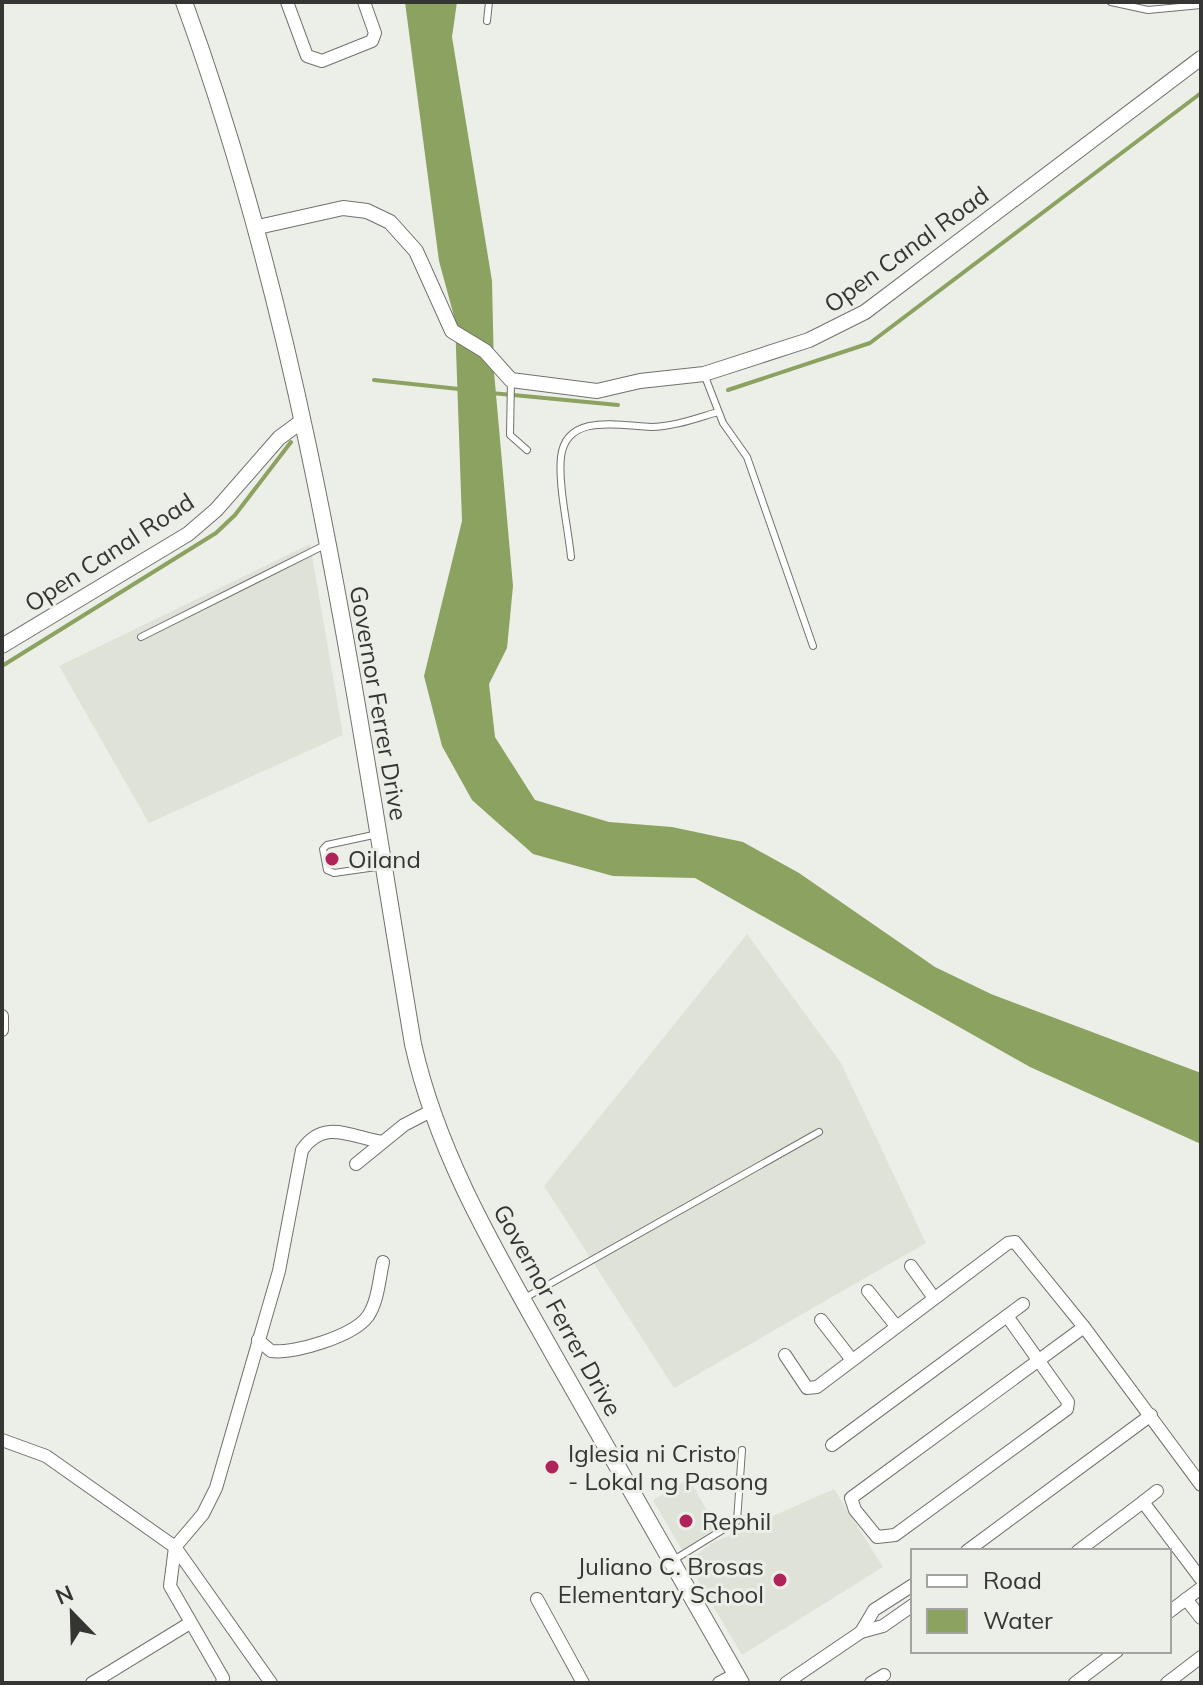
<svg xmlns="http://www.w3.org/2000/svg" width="1203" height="1685" viewBox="0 0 1203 1685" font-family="Mulish,sans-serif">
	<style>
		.built { fill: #dfe3d7 }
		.water { fill: #8ba260 }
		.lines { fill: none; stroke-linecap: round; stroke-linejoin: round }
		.stream { stroke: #8ba260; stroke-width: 4 }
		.service-casing { stroke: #70726d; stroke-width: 8 }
		.minor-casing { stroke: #70726d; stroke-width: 14 }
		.tertiary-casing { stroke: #70726d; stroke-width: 16 }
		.secondary-casing { stroke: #70726d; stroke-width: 18 }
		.service { stroke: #fff; stroke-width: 6 }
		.minor { stroke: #fff; stroke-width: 12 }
		.tertiary { stroke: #fff; stroke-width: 14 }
		.secondary { stroke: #fff; stroke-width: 16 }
		.poi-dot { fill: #b0225a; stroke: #eceee8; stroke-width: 3 }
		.labels { text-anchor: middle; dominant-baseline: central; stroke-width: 6; stroke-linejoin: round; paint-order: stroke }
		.street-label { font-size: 24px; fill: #353634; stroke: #eceee8 }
		.poi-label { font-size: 24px; fill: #353634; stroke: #eceee8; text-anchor: start }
	</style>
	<rect width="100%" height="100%" fill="#eceee8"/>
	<g class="built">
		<path d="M 310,544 L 343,735 L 149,823 L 59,666 Z"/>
		<path d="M 747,934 L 841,1063 L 926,1243 L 674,1388 L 544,1186 Z"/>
		<path d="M 689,1479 L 717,1528 L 682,1550 L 653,1500 Z"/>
		<path d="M 834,1489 L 883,1567 L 742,1655 L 687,1562 L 712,1543 Z"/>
	</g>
	<path class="water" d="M 405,2 L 457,2 L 452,37 L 492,281 L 494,372 L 513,586 L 507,648 L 489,684 L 495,737 L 535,800 L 609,822 L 672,827 L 743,842 L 799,873 L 935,967 L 991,994 L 1201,1073 L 1201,1144 L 1030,1067 L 695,878 L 613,876 L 533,854 L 472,800 L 442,746 L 424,676 L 462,521 L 455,320 L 439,261 Z"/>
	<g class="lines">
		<g class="stream">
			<path d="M 374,380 L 459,389"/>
			<path d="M 728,390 L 870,343 L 1201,93"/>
			<path d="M 491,393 L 618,405"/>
			<path d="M 2,666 L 216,533 L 235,515 L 291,442"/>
		</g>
		<g class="service-casing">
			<g id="service">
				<path d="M 1111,2 L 1148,10 L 1201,5"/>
				<path d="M 487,21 L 489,2"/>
				<path d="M 704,374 L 723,423 L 747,457 L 813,646"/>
				<path d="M 511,380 L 510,435 L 527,450"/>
				<path d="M 571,557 C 568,527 558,485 561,457 C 566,412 622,426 651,427 C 673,427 697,418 718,412"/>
				<path d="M 141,637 L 327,544"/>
				<path d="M 378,834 L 327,845 L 323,849 L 327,870 L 334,873 L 383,866"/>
				<path d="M 523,1299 L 819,1132"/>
				<path d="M 672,1561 L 737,1521 L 742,1450"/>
			</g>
		</g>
		<g class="minor-casing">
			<g id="minor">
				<path d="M 287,2 L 307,56 L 322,61 L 372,41 L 375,33 L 364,2"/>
				<path d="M 2,1016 L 2,1030"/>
				<path d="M 356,1164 L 404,1125 L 431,1111"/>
				<path d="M 911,1266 L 934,1298"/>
				<path d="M 868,1291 L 896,1326"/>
				<path d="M 1007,1316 L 1068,1402 L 1067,1409 L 895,1535 L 877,1537 L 855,1510 L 851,1498 L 1084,1327"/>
				<path d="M 821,1320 L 852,1360"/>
				<path d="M 258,1340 L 271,1351 C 294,1354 354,1336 368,1316 C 378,1301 379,1280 383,1262"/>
				<path d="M 785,1355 L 807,1388 L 817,1387 L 1008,1243 L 1015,1242 L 1084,1327 L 1201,1485"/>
				<path d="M 2,1440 L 46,1456 L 175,1547 L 271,1683"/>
				<path d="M 832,1445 L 1023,1304"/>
				<path d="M 1143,1502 L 1157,1491"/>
				<path d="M 967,1551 L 1151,1415"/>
				<path d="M 1078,1551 L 1143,1502 L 1201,1579"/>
				<path d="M 537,1599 L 583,1683"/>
				<path d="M 1186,1599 L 1201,1618"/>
				<path d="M 1169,1612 L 1201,1588"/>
				<path d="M 861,1632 L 874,1610 L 913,1585"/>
				<path d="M 92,1683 L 190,1623"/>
				<path d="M 222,1683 L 223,1678 L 170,1586 L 175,1547 L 203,1514 L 216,1488 L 279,1271 L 302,1150 C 324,1118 351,1137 382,1142"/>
				<path d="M 719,1683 L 736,1674"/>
				<path d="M 786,1683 L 861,1632 L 883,1626 L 913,1605"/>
				<path d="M 871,1683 L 884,1675"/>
				<path d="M 1075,1683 L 1117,1651"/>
				<path d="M 1167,1683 L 1201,1657"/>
			</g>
		</g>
		<g class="tertiary-casing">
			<g id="tertiary">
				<path d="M 258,227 L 343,208 L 367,211 L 390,222 L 416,251 L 452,331 L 485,351 L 511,380 L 597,391 L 640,381 L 704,374 L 809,340 L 865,312 L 1201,58"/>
				<path d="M 2,646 L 188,534 L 216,510 L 279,438 L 302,421"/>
			</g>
		</g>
		<g class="secondary-casing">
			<path id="secondary" d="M 184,2 C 307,337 354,693 413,1044 C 438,1157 499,1257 555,1357 C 617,1466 679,1574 741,1683"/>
		</g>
		<use href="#service" class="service"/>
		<use href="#minor" class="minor"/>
		<use href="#tertiary" class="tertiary"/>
		<use href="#secondary" class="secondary"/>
	</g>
	<g class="poi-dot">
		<circle cx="332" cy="859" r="8"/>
		<circle cx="552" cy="1467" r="8"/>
		<circle cx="686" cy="1521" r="8"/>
		<circle cx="780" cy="1580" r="8"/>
	</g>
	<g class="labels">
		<g class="street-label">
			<text transform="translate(906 249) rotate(-36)">Open Canal Road</text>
			<text transform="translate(109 552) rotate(-33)">Open Canal Road</text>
			<text transform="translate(379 703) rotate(80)">Governor Ferrer Drive</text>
			<text transform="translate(558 1310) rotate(61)">Governor Ferrer Drive</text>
		</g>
		<g class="poi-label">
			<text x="348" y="859">Oiland</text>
			<text x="568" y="1453">Iglesia ni Cristo<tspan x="568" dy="28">- Lokal ng Pasong</tspan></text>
			<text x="702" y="1521">Rephil</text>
			<text x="764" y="1566" text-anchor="end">Juliano C. Brosas<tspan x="764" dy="28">Elementary School</tspan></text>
		</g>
	</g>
	<rect width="1203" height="1685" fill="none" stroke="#353634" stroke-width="8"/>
	<rect x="911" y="1549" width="260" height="104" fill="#eceee8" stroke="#a3a4a0" stroke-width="2"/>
	<rect x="927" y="1575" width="40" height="12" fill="#ffffff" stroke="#a3a4a0" stroke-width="2"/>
	<text x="983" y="1589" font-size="24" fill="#353634">Road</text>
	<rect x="927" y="1609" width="40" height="24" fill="#8ba260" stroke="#a3a4a0" stroke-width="2"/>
	<text x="983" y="1629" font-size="24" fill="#353634">Water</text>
	<g transform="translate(72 1613) rotate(337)" stroke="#eceee8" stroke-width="6" paint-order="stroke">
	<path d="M0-6L14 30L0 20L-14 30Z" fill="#353634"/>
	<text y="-12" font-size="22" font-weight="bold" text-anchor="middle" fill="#353634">N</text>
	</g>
</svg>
